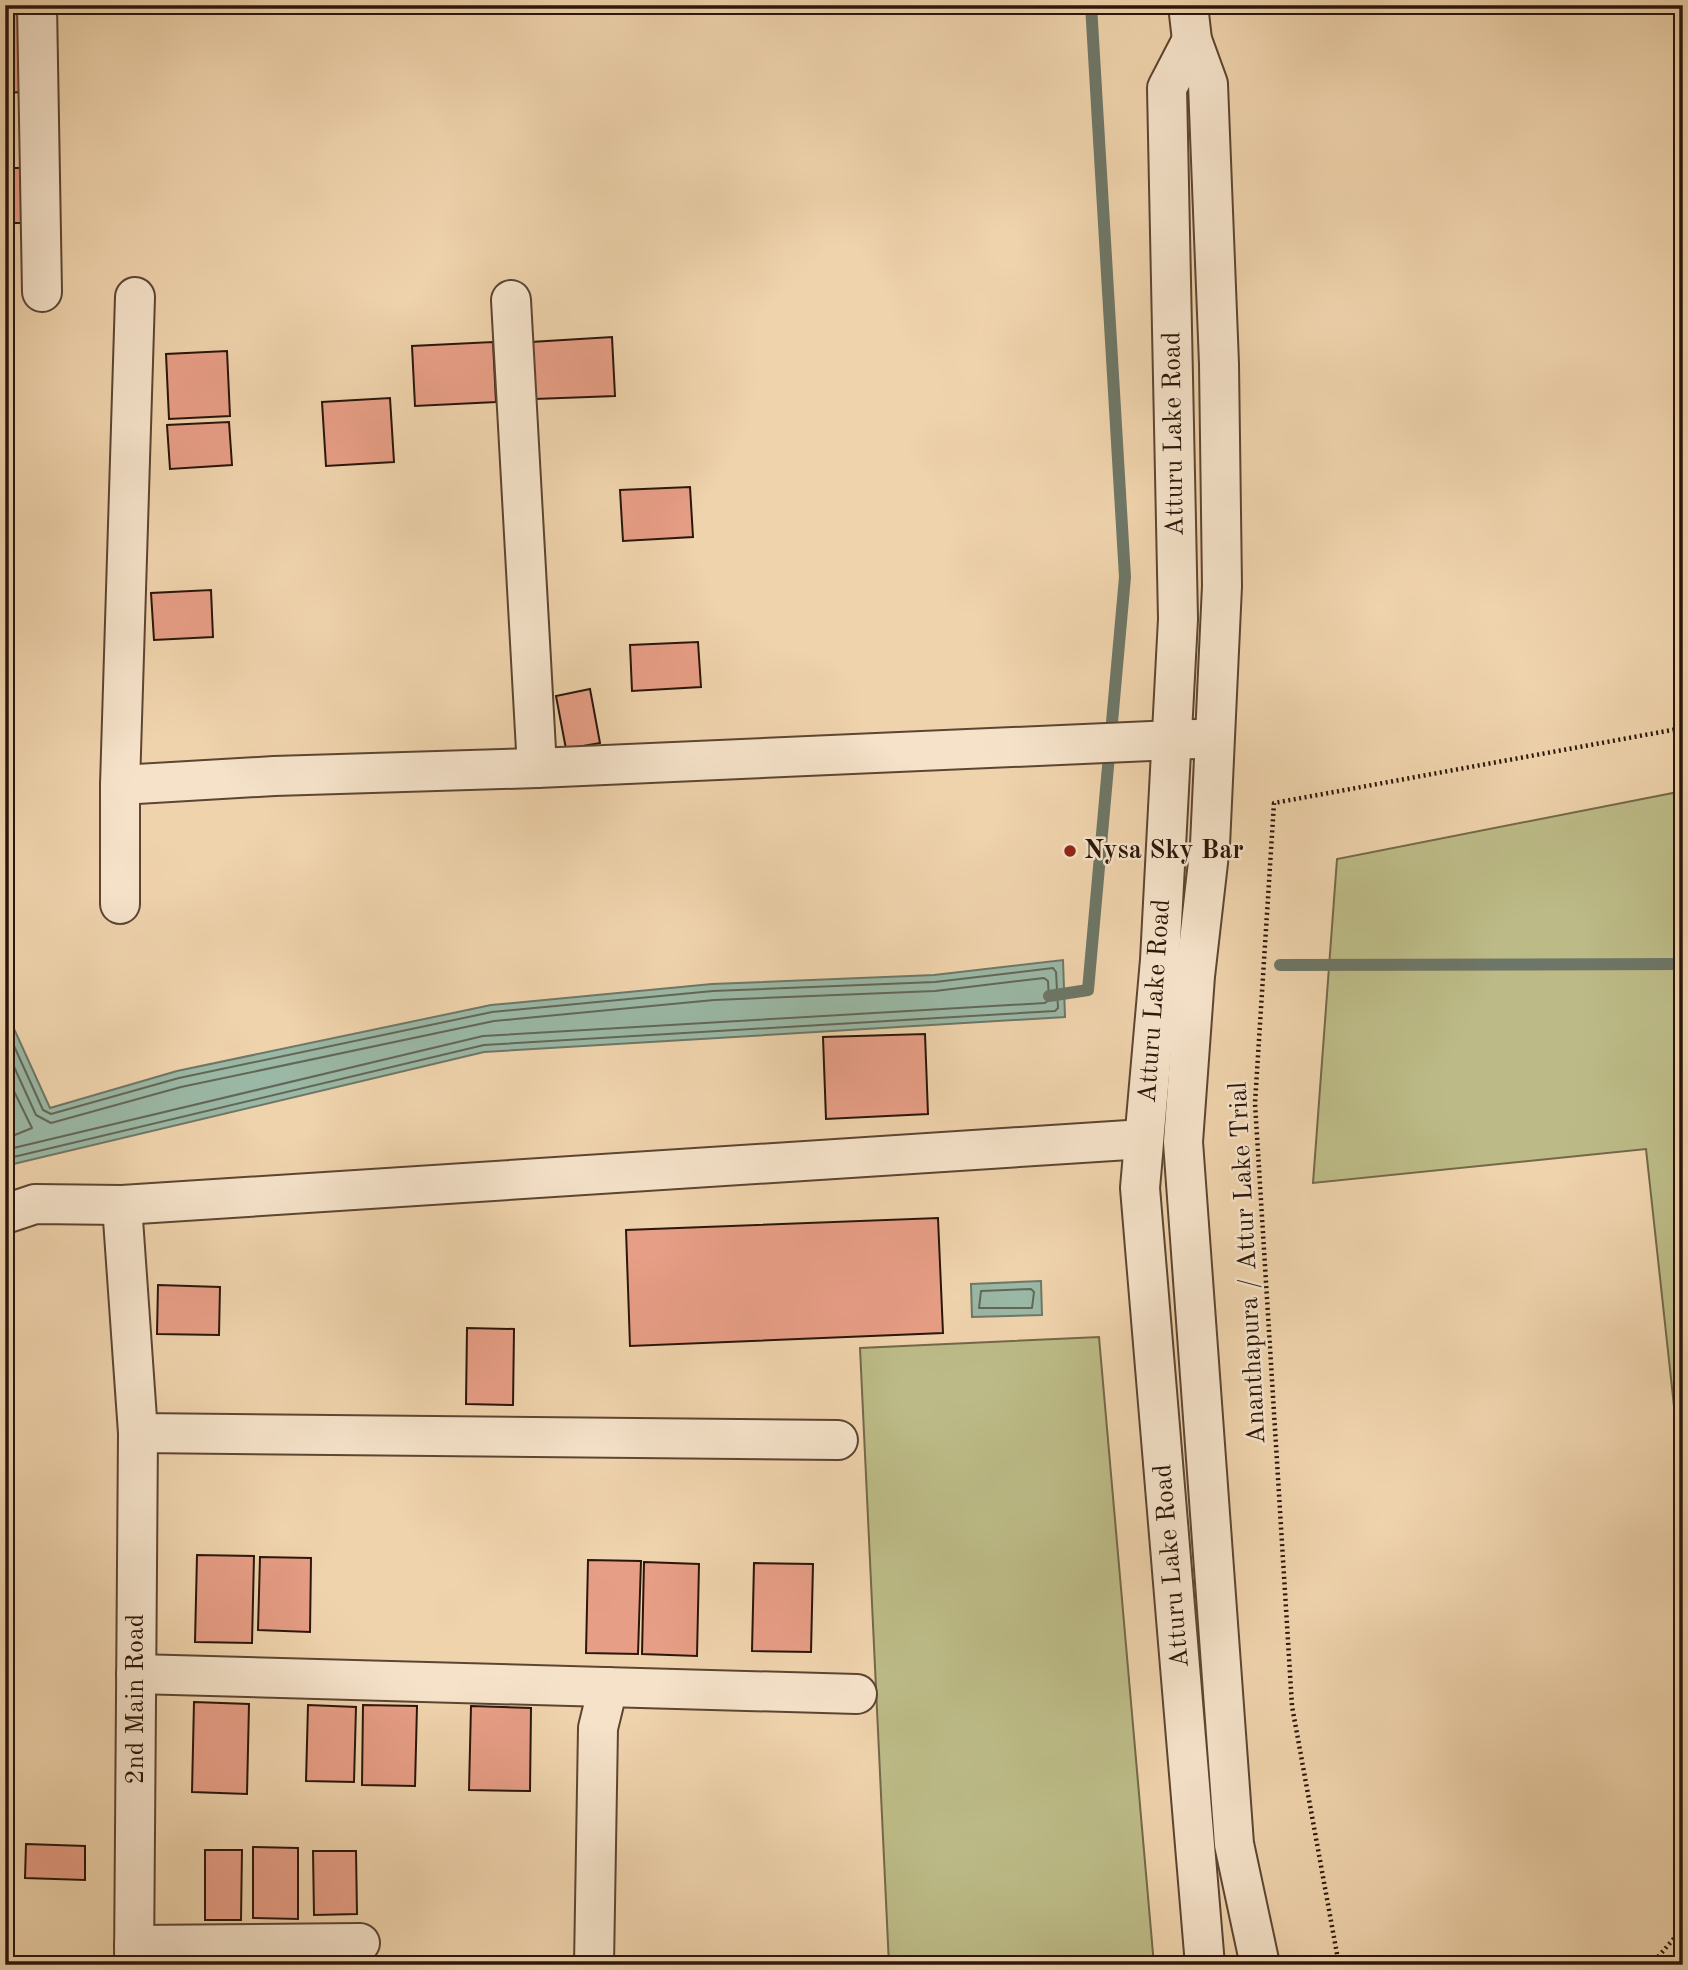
<svg xmlns="http://www.w3.org/2000/svg" width="1688" height="1970" viewBox="0 0 1688 1970" font-family="'Old Standard TT',serif">
	<style>
		.green { fill: #bcbb87; stroke: #746848; stroke-width: 2 }
		.water { fill: #9ab8a5; stroke: #6e7767; stroke-width: 2 }
		.lines { fill: none; stroke-linecap: round; stroke-linejoin: round }
		.shore { stroke: #626758; stroke-width: 2 }
		.stream { stroke: #6e7767; stroke-width: 12 }
		.building { fill: #e79e86; stroke: #2b160a; stroke-width: 2 }
		.minor-casing { stroke: #5c4532; stroke-width: 42 }
		.path { stroke: #2b160a; stroke-width: 4.5; stroke-dasharray: 2 3.5; stroke-linecap: butt }
		.minor { stroke: #f5e2c9; stroke-width: 38 }
		.poi-dot { fill: #8f2418; stroke: #f5e2c9; stroke-width: 2.5 }
		.labels { text-anchor: middle; dominant-baseline: central; stroke-width: 5; stroke-linejoin: round; paint-order: stroke }
		.street-label { font-size: 26px; fill: #2b160a; stroke: #f5e2c9 }
		.poi-label { font-size: 26px; font-weight: bold; fill: #2b160a; stroke: #f5e2c9; text-anchor: start }
	</style>
	<rect width="100%" height="100%" fill="#efd3ac"/>
	<filter id="stains"><feTurbulence type="fractalNoise" baseFrequency=".00286" numOctaves="4"/><feColorMatrix values="0 0 0 0 .2 0 0 0 0 .09 0 0 0 0 .02 0 0 0 .5 -.17"/></filter>
	<radialGradient id="worn" r=".72"><stop offset=".6" stop-color="#630" stop-opacity="0"/><stop offset="1" stop-color="#630" stop-opacity=".3"/></radialGradient>
	<g class="green">
		<path d="M 1683,791 L 1683,1489 L 1646,1149 L 1313,1183 L 1337,859 Z"/>
		<path d="M 1099,1337 L 1154,1965 L 889,1965 L 860,1348 Z"/>
	</g>
	<g class="water">
		<path d="M 1063,960 L 1065,1017 L 484,1052 L 5,1166 L 5,1009 L 50,1108 L 177,1071 L 491,1005 L 712,984 L 934,975 Z"/>
		<path d="M 1041,1281 L 1042,1315 L 972,1317 L 971,1284 Z"/>
	</g>
	<g class="lines">
		<g class="shore">
			<path d="M 5,1026 L 43,1110 L 51,1114 L 179,1078 L 492,1012 L 713,991 L 935,982 L 1053,968 L 1056,972 L 1058,1008 L 1055,1011 L 484,1045 L 5,1159"/>
			<path d="M 5,1047 L 36,1115 L 51,1123 L 181,1087 L 494,1021 L 714,1000 L 935,991 L 1044,978 L 1048,981 L 1049,1000 L 1045,1003 L 483,1036 L 5,1150"/>
			<path d="M 5,1073 L 32,1128 L 5,1139"/>
			<path d="M 1031,1289 L 1034,1292 L 1032,1308 L 979,1308 L 981,1291 Z"/>
		</g>
		<g class="stream">
			<path d="M 1280,965 L 1683,964"/>
			<path d="M 1049,996 L 1088,990 L 1125,577 L 1091,5"/>
		</g>
	</g>
	<g class="building">
		<path d="M 5,5 L 20,5 L 22,92 L 5,93 Z"/>
		<path d="M 5,168 L 20,168 L 22,223 L 5,223 Z"/>
		<path d="M 612,337 L 615,396 L 535,399 L 531,342 Z"/>
		<path d="M 493,342 L 496,402 L 415,406 L 412,346 Z"/>
		<path d="M 227,351 L 230,416 L 169,419 L 166,354 Z"/>
		<path d="M 390,398 L 394,462 L 326,466 L 322,402 Z"/>
		<path d="M 229,422 L 232,465 L 170,469 L 167,425 Z"/>
		<path d="M 690,487 L 693,537 L 623,541 L 620,490 Z"/>
		<path d="M 211,590 L 213,637 L 154,640 L 151,593 Z"/>
		<path d="M 698,642 L 701,687 L 632,691 L 630,645 Z"/>
		<path d="M 590,689 L 600,743 L 566,749 L 556,696 Z"/>
		<path d="M 925,1034 L 928,1114 L 826,1119 L 823,1037 Z"/>
		<path d="M 938,1218 L 943,1333 L 630,1346 L 626,1230 Z"/>
		<path d="M 158,1285 L 220,1287 L 219,1335 L 157,1334 Z"/>
		<path d="M 467,1328 L 514,1329 L 513,1405 L 466,1404 Z"/>
		<path d="M 197,1555 L 254,1556 L 252,1643 L 195,1642 Z"/>
		<path d="M 260,1557 L 311,1558 L 310,1632 L 258,1630 Z"/>
		<path d="M 588,1560 L 641,1561 L 638,1654 L 586,1653 Z"/>
		<path d="M 644,1562 L 699,1564 L 697,1656 L 642,1654 Z"/>
		<path d="M 754,1563 L 813,1564 L 811,1652 L 752,1651 Z"/>
		<path d="M 194,1702 L 249,1704 L 247,1794 L 192,1792 Z"/>
		<path d="M 308,1705 L 356,1707 L 354,1782 L 306,1781 Z"/>
		<path d="M 363,1705 L 417,1706 L 415,1786 L 362,1785 Z"/>
		<path d="M 471,1706 L 531,1708 L 530,1791 L 469,1790 Z"/>
		<path d="M 5,1825 L 9,1825 L 8,1867 L 5,1867 Z"/>
		<path d="M 26,1844 L 85,1846 L 85,1880 L 25,1878 Z"/>
		<path d="M 253,1847 L 298,1848 L 298,1919 L 253,1918 Z"/>
		<path d="M 205,1850 L 242,1850 L 241,1920 L 205,1920 Z"/>
		<path d="M 313,1851 L 356,1851 L 357,1914 L 314,1915 Z"/>
	</g>
	<g class="lines">
		<g class="minor-casing">
			<g id="minor">
				<path d="M 37,5 L 42,292"/>
				<path d="M 1188,5 L 1192,40 L 1208,84 L 1219,364 L 1222,586 L 1210,845 L 1195,976 L 1183,1142 L 1234,1844 L 1260,1965"/>
				<path d="M 1192,40 L 1167,88 L 1178,619 L 1160,960 L 1140,1188 L 1205,1965"/>
				<path d="M 511,300 L 537,768 L 1196,739"/>
				<path d="M 120,785 L 274,776 L 537,768"/>
				<path d="M 120,904 L 120,785 L 135,297"/>
				<path d="M 122,1205 L 138,1433 L 838,1440"/>
				<path d="M 5,1214 L 35,1204 L 122,1205 L 1144,1139"/>
				<path d="M 136,1674 L 857,1694"/>
				<path d="M 134,1945 L 360,1943"/>
				<path d="M 134,1965 L 138,1433"/>
				<path d="M 594,1965 L 598,1728 L 608,1687"/>
			</g>
		</g>
		<g class="path">
			<path d="M 1339,1965 L 1292,1706 L 1255,1103 L 1274,803 L 1683,728"/>
			<path d="M 1651,1965 L 1683,1928"/>
		</g>
		<use href="#minor" class="minor"/>
	</g>
	<circle class="poi-dot" cx="1070" cy="851" r="7"/>
	<g class="labels">
		<g class="street-label">
			<text transform="translate(1174 434) rotate(-91)">Atturu Lake Road</text>
			<text transform="translate(1155 1001) rotate(-86)">Atturu Lake Road</text>
			<text transform="translate(1248 1263) rotate(-93)">Ananthapura / Attur Lake Trial</text>
			<text transform="translate(1172 1566) rotate(-95)">Atturu Lake Road</text>
			<text transform="translate(136 1699) rotate(-90)">2nd Main Road</text>
		</g>
		<g class="poi-label">
			<text x="1084" y="851">Nysa Sky Bar</text>
		</g>
	</g>
	<rect width="1688" height="1970" fill="none" stroke="#efd3ac" stroke-width="28"/>
	<rect x="7" y="7" width="1674" height="1956" fill="none" stroke="#2b160a" stroke-width="3.5"/>
	<rect x="14" y="14" width="1660" height="1942" fill="none" stroke="#2b160a" stroke-width="2"/>
	<rect width="100%" height="100%" filter="url(#stains)"/>
	<rect width="100%" height="100%" fill="url(#worn)"/>
</svg>
